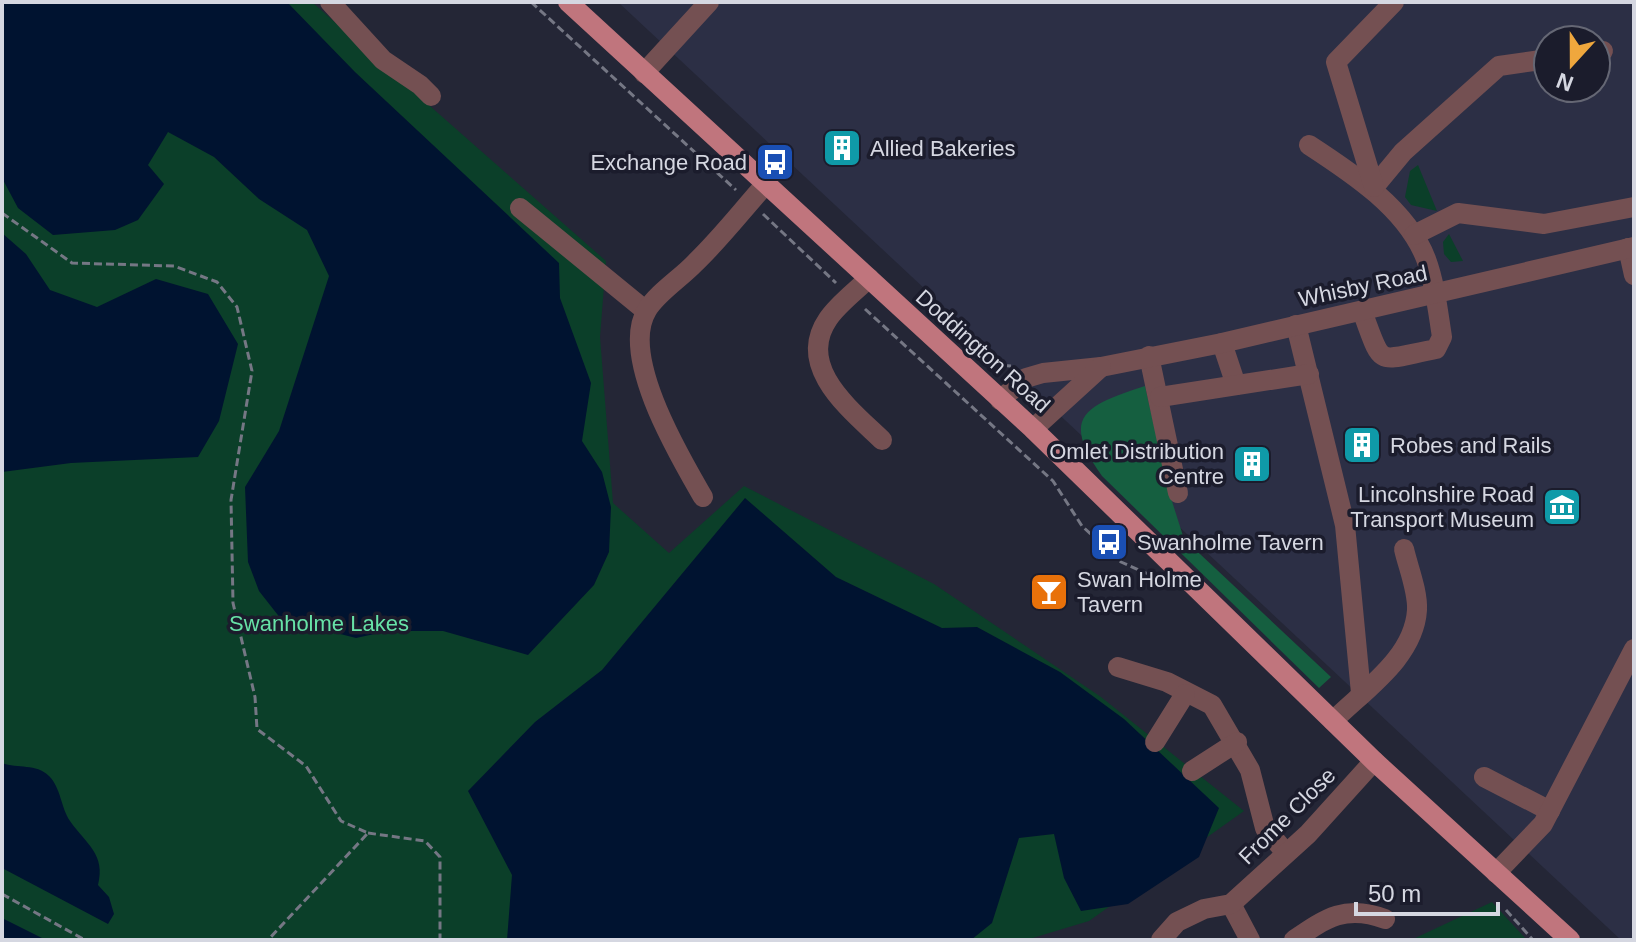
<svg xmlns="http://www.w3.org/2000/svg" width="1636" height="942" viewBox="0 0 1636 942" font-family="Arial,sans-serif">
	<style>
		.built { fill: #2c2f45; fill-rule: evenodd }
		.green { fill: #0b3f29 }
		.forest { fill: #155f40 }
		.water { fill: #001330 }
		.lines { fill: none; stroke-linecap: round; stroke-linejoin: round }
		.path { stroke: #757784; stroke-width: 3; stroke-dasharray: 8 4; stroke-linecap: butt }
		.minor { stroke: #745052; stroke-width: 20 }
		.major { stroke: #c0757d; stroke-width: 20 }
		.labels { text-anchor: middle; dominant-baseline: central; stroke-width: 7; stroke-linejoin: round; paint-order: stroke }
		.poi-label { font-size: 22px; fill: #d5d7e1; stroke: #1b1c2c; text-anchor: start }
		.street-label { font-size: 22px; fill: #d5d7e1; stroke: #1b1c2c }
		.park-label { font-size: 22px; fill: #67e2a7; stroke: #1b1c2c }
	</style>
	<rect width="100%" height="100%" fill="#242636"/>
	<path class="built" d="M 618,2 L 1634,2 L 1634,940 L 1621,940 ZM 1548,40 L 1596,40 L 1596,88 L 1548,88 Z"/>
	<g class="green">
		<path d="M 2,2 L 312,2 L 606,261 L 600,337 L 613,503 L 669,553 L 744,486 L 934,584 L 1101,697 L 1244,811 L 1089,921 L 1026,940 L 2,940 Z"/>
		<path d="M 1418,165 L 1437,211 L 1411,205 L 1405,197 L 1410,171 Z"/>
		<path d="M 1449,234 L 1463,261 L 1451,262 L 1444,254 L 1443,242 Z"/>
		<path d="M 1492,902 L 1527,940 L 1411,940 Z"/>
	</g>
	<path class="forest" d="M 1145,386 L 1170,495 L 1184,539 L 1331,677 L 1319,688 L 1102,476 C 1058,415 1088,405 1145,386 Z"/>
	<g class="water">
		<path d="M 2,2 L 287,2 L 355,72 L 559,263 L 560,298 L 591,383 L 582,441 L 602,472 L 611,507 L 609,552 L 594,585 L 528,655 L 443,631 L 388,631 L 356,638 L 281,619 L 259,591 L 248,562 L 245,487 L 279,431 L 329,276 L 307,230 L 259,199 L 214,157 L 168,132 L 148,165 L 164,184 L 138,220 L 115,230 L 53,235 L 18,208 L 2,178 Z"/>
		<path d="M 2,233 L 26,254 L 50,290 L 97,307 L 156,279 L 208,294 L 238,344 L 219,421 L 198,457 L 71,463 L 2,472 Z"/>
		<path d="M 745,498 L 836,577 L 942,628 L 977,627 L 1060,672 L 1124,719 L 1219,808 L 1199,857 L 1128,904 L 1081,911 L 1064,878 L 1054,834 L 1019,838 L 992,923 L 971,940 L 507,940 L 512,875 L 468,791 L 535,722 L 602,670 Z"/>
		<path d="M 2,763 C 18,769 36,763 49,776 C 61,788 61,808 70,821 C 86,844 106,854 98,885 L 109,897 L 114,914 L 108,924 L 2,868 Z"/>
		<path d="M 2,918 L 46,940 L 2,940 Z"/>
	</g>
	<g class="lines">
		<g class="path">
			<path d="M 531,2 L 736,190"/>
			<path d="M 2,213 L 72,263 L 174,266 L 217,282 L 237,307 L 252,371 L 231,500 L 233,603 L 255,697 L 257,729 L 306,766 L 341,821 L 368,833 L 268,940"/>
			<path d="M 763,214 L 836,283"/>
			<path d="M 865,309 L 1053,481 L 1082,526 L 1121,562 L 1157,578"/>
			<path d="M 995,365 L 1011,366"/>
			<path d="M 368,833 L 425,841 L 440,857 L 440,940"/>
			<path d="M 2,894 L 85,940"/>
			<path d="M 1506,910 L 1533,940"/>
		</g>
		<g class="minor">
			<path d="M 330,2 L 383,60 L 420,85 L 431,96"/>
			<path d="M 1596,52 L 1603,51"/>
			<path d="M 644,73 L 709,2"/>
			<path d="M 1309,145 C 1352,173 1407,209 1426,259 C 1435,283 1438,312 1442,337 L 1436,349 C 1374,361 1384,369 1362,311"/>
			<path d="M 1374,187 L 1403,152 L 1499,66 L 1548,59"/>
			<path d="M 1374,187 L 1336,62 L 1394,2"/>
			<path d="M 520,208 L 646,311"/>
			<path d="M 1414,235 L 1458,213 L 1544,224 L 1634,207"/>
			<path d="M 1628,248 L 1634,275"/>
			<path d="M 869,278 C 856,291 838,304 828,319 C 795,367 851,410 882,440"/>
			<path d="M 1296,325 L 1345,525 L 1361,693"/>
			<path d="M 1222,343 L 1236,385"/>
			<path d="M 1149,356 L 1178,493"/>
			<path d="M 1160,397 L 1309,374"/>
			<path d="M 1000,400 L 1026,378 L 1043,373 L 1101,367 L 1222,343 L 1634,247"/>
			<path d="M 1033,429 L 1101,367"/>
			<path d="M 703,497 C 680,457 619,356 647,310 C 657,293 681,278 695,263 C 720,239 741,212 764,186"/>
			<path d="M 1118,667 L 1167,682 L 1212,705 L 1250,770 L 1265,828 L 1285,852"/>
			<path d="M 1333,721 C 1364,690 1414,658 1417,610 C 1418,591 1408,567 1404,549"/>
			<path d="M 1155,742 L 1185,694"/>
			<path d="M 1192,771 L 1237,742"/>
			<path d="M 1484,777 L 1550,811"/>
			<path d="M 1496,873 L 1543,824 L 1634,649"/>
			<path d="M 1231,904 L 1250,940"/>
			<path d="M 1161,940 L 1177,922 L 1204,909 L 1231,904 L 1308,834 L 1374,761"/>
			<path d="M 1294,940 C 1326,918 1346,904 1385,919"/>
		</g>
		<path class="major" d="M 568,2 L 1033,429 L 1374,761 L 1570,940"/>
	</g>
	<defs>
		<g id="building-square" transform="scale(2)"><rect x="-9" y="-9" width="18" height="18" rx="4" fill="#0f9aa8" stroke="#1b1c2c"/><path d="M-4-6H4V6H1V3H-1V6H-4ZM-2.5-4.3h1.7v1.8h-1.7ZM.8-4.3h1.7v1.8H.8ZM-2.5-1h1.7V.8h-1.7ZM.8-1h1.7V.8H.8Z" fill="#fff"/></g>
		<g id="bus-square" transform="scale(2)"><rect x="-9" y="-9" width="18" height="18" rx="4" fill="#1a4fb4" stroke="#1b1c2c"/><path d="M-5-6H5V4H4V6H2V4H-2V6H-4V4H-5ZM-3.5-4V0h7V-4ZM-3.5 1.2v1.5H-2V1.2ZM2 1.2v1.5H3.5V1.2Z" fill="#fff"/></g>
		<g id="museum-square" transform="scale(2)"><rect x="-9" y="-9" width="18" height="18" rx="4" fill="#0f9aa8" stroke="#1b1c2c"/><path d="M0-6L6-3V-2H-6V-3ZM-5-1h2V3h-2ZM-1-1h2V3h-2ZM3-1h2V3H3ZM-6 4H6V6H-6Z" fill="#fff"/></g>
		<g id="bar-square" transform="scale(2)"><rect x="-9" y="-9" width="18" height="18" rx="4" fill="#e8710a" stroke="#1b1c2c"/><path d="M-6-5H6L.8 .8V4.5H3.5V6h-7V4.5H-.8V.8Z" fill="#fff"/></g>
	</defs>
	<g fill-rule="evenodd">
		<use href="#building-square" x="842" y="148"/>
		<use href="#bus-square" x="775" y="162"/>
		<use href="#building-square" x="1362" y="445"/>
		<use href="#building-square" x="1252" y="464"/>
		<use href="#museum-square" x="1562" y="507"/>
		<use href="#bus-square" x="1109" y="542"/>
		<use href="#bar-square" x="1049" y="592"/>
	</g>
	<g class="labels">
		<g class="poi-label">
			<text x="870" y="148">Allied Bakeries</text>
			<text x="747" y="162" text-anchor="end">Exchange Road</text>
			<text x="1390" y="445">Robes and Rails</text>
			<text x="1224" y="451" text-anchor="end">Omlet Distribution<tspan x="1224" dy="25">Centre</tspan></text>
			<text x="1534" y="494" text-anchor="end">Lincolnshire Road<tspan x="1534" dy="25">Transport Museum</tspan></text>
			<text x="1137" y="542">Swanholme Tavern</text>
			<text x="1077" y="579">Swan Holme<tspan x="1077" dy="25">Tavern</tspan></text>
		</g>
		<g class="street-label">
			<text transform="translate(1363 286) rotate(-12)">Whisby Road</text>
			<text transform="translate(983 351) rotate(42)">Doddington Road</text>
			<text transform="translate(1287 816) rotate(-45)">Frome Close</text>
		</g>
		<g class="park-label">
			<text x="319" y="623">Swanholme Lakes</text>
		</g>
	</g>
	<rect width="1636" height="942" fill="none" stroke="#d5d7e1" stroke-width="8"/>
	<g transform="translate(1572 64) rotate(201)"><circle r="38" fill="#1b1c2c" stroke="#656774" stroke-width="2"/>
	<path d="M0-6L14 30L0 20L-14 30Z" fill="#efa73d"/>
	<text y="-12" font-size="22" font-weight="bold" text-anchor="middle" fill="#d5d7e1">N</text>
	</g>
	<path d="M1356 902v12h142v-12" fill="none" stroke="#d5d7e1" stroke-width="4"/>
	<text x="1368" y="902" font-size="24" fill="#d5d7e1" stroke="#1b1c2c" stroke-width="6" paint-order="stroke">50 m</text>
</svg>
